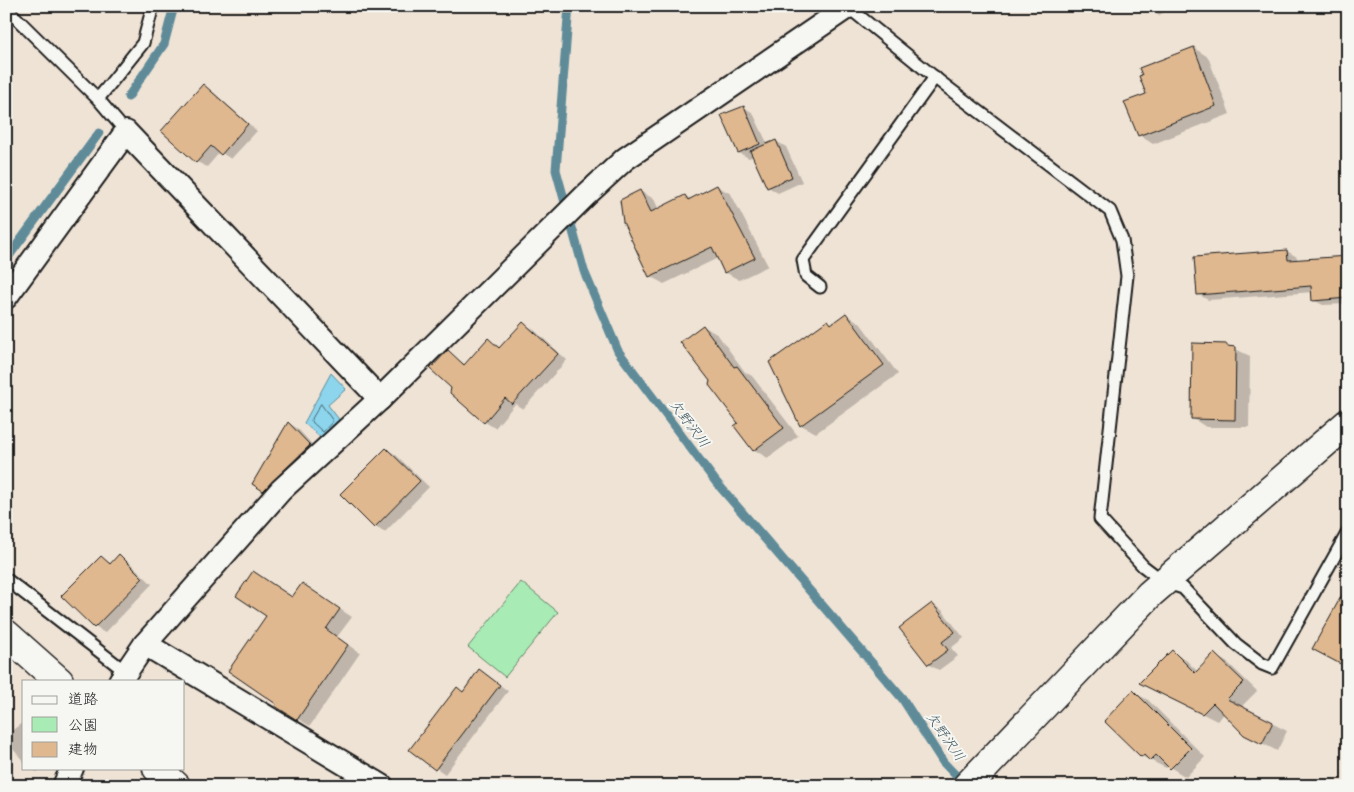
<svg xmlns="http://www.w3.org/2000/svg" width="1354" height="792" viewBox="0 0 1354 792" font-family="Kalam,'Klee One',sans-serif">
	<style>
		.green { fill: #a9ebb4; stroke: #628468 }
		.water { fill: #8cd5ed; stroke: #5f8b99 }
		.shadow { fill: #0003 }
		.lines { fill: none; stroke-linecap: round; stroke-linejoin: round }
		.shore { stroke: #496670; stroke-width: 1 }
		.stream { stroke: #5f8b99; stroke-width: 9 }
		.building { fill: #dfb890; stroke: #1c1c1c }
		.lane-casing { stroke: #1c1c1c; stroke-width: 15 }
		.street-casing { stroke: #1c1c1c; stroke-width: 26 }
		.secondary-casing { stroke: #1c1c1c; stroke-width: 31 }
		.lane { stroke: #f6f6f2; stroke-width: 11 }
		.street { stroke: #f6f6f2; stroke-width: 22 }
		.secondary { stroke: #f6f6f2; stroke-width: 28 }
		.labels { text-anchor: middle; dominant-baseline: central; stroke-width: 4; stroke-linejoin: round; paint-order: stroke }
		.water-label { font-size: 14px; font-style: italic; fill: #3e545b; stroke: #f6f6f2 }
	</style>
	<rect width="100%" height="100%" fill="#efe3d5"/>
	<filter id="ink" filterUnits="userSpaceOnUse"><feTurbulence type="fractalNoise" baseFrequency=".02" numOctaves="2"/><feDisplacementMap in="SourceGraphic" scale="10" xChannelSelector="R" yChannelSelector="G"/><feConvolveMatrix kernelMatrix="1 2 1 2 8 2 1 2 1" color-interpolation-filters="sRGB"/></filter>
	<g filter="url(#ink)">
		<path class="green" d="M 521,582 L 558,612 L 505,677 L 468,647 Z"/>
		<path class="water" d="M 331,373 L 346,389 L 328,405 L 341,422 L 323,440 L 304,423 Z"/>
		<g class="shadow">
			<path d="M 1148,6 L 1176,6 L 1159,15 Z"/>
			<path d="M 1194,48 L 1208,57 L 1230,114 L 1153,144 L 1139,135 L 1148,94 Z"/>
			<path d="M 204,86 L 213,92 L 257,131 L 231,159 L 220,152 L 207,167 L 197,162 Z"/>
			<path d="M 744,107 L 753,113 L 768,145 L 776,141 L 786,147 L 802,182 L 778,193 L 768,187 L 754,156 L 749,158 L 739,153 Z"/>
			<path d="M 717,186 L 731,194 L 768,266 L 739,280 L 725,272 L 718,258 L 664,284 L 650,276 L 640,191 L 654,199 L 659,210 L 685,196 L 691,199 Z"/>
			<path d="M 1287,251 L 1297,257 L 1297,260 L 1348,257 L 1348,304 L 1323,305 L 1313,300 L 1313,292 L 1208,300 L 1198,294 Z"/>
			<path d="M 846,314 L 860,323 L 898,374 L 816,433 L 801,425 L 770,363 L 828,321 L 833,324 Z"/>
			<path d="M 523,323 L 533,329 L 567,360 L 523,409 L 515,404 L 495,428 L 485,422 L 452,392 L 448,352 L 466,365 L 488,340 L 501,348 Z"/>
			<path d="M 703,326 L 718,335 L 745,372 L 752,376 L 798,436 L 768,458 L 754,450 L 712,381 Z"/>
			<path d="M 1227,345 L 1250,356 L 1249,427 L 1206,427 L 1192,418 Z"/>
			<path d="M 289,423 L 298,429 L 319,452 L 274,495 L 264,490 Z"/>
			<path d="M 386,449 L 396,455 L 429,487 L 385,532 L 375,527 Z"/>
			<path d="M 119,556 L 129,562 L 152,584 L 105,633 L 95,627 L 63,596 L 101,557 L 112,564 Z"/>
			<path d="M 314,592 L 352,617 L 337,637 L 360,653 L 310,726 L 276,706 L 268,616 L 293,598 Z"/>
			<path d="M 932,604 L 942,610 L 964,638 L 951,648 L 958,656 L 939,670 L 929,665 L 901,629 Z"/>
			<path d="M 1172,652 L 1186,660 L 1198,672 L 1214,655 L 1228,663 L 1257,691 L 1241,707 L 1287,731 L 1277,751 L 1260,742 L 1225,713 L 1217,721 L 1155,690 Z"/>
			<path d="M 488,676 L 508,691 L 445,774 L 410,750 L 457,689 L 464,693 Z"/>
			<path d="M 1133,692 L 1148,700 L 1205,757 L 1186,777 L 1168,766 L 1166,768 L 1141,756 Z"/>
			<path d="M 22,723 L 24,724 L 24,762 L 6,741 L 6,735 Z"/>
			<path d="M 30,768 L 41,768 L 37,772 Z"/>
		</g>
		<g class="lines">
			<path class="shore" d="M 321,404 L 333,421 L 323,432 L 311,421 Z"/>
			<g class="stream">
				<path d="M 569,6 L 556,170 L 584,271 L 618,351 L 716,482 L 902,698 L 943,762 L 964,784"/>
				<path d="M 128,97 L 164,44 L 174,6"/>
				<path d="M 6,260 L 99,133"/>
			</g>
		</g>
		<g class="building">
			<path d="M 1194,47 L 1216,106 L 1138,136 L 1124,102 L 1146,94 L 1139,76 L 1142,75 L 1139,68 Z"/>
			<path d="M 203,84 L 248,124 L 221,155 L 211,146 L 196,163 L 161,131 Z"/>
			<path d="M 744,106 L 760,144 L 738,153 L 721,115 Z"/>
			<path d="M 776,140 L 792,177 L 767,188 L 750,151 Z"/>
			<path d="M 717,185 L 755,258 L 724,273 L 712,247 L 649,277 L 623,222 L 620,200 L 640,190 L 651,212 L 685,195 L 688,200 Z"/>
			<path d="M 1287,250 L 1288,260 L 1348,256 L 1348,298 L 1312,301 L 1311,286 L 1197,295 L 1194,257 Z"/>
			<path d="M 846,313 L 884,365 L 800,426 L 769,362 L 828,320 L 831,324 Z"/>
			<path d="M 523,322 L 558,354 L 512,404 L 505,398 L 484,423 L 450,393 L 451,388 L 430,369 L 448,350 L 464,365 L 488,338 L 499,348 Z"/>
			<path d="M 703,325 L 734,367 L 737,366 L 784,428 L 753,451 L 734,426 L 738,423 L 709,385 L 710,381 L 680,342 Z"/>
			<path d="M 1192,343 L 1227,344 L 1227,346 L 1236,347 L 1235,420 L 1191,419 Z"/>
			<path d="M 288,422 L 310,445 L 263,491 L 252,484 Z"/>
			<path d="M 386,448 L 420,481 L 374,528 L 340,494 Z"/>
			<path d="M 119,554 L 143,578 L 94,628 L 61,596 L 101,556 L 110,564 Z"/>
			<path d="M 253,571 L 292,597 L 302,583 L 340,609 L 326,629 L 348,645 L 297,720 L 275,706 L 276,704 L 228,671 L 266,616 L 236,596 Z"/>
			<path d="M 1348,584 L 1348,668 L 1312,649 Z"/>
			<path d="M 932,603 L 955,632 L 942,642 L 948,650 L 928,665 L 899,628 Z"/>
			<path d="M 1172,650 L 1195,673 L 1214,653 L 1244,682 L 1227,699 L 1273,722 L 1262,744 L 1244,735 L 1213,703 L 1202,714 L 1139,683 Z"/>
			<path d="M 479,669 L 500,685 L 435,770 L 409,750 L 457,687 L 463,692 Z"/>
			<path d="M 1133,690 L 1191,748 L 1170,769 L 1156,755 L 1150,761 L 1144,755 L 1141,757 L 1104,721 Z"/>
		</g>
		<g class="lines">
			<g class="lane-casing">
				<g id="lane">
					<path d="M 848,7 L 943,84 L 1110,211 L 1122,240 L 1127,276 L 1100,519 L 1143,566 L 1164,582 L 1183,588 L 1236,644 L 1262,664 L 1272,668 L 1348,532"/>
					<path d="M 6,8 L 98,99 L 126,132"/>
					<path d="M 98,99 L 143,43 L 153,6"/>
					<path d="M 820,287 L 806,276 L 803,260 L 935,77"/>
					<path d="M 6,579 L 126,672"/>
				</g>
			</g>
			<g class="street-casing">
				<g id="street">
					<path d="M 6,297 L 126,132 L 380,399"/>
					<path d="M 145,644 L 382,786"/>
					<path d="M 120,681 L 145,644 L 281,490 L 380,399 L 585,196 L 625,159 L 849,6"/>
					<path d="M 64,786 L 72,768"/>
				</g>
			</g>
			<g class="secondary-casing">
				<g id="secondary">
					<path d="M 6,634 L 59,681"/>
					<path d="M 157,768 L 176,786"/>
					<path d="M 967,786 L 1150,594 L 1348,423"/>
				</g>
			</g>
			<use href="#lane" class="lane"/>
			<use href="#street" class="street"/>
			<use href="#secondary" class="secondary"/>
		</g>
	</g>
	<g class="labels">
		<g class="water-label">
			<text transform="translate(689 424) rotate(53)">欠野沢川</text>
			<text transform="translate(945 737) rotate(55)">欠野沢川</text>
		</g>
	</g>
	<rect width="1354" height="792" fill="none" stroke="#f6f6f2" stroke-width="25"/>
	<rect x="12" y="12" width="1329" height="767" fill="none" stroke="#1c1c1c" stroke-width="2" filter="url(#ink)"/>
	<rect x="22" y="680" width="162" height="90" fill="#f6f6f2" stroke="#9f9f9c"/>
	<rect x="32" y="696" width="25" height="8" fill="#f6f6f2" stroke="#9f9f9c"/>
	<text x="68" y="704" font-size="15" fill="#1c1c1c">道路</text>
	<rect x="32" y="717" width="25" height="15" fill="#a9ebb4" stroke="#9f9f9c"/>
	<text x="68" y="730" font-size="15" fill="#1c1c1c">公園</text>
	<rect x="32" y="742" width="25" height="15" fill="#dfb890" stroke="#9f9f9c"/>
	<text x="68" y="754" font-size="15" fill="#1c1c1c">建物</text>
</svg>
